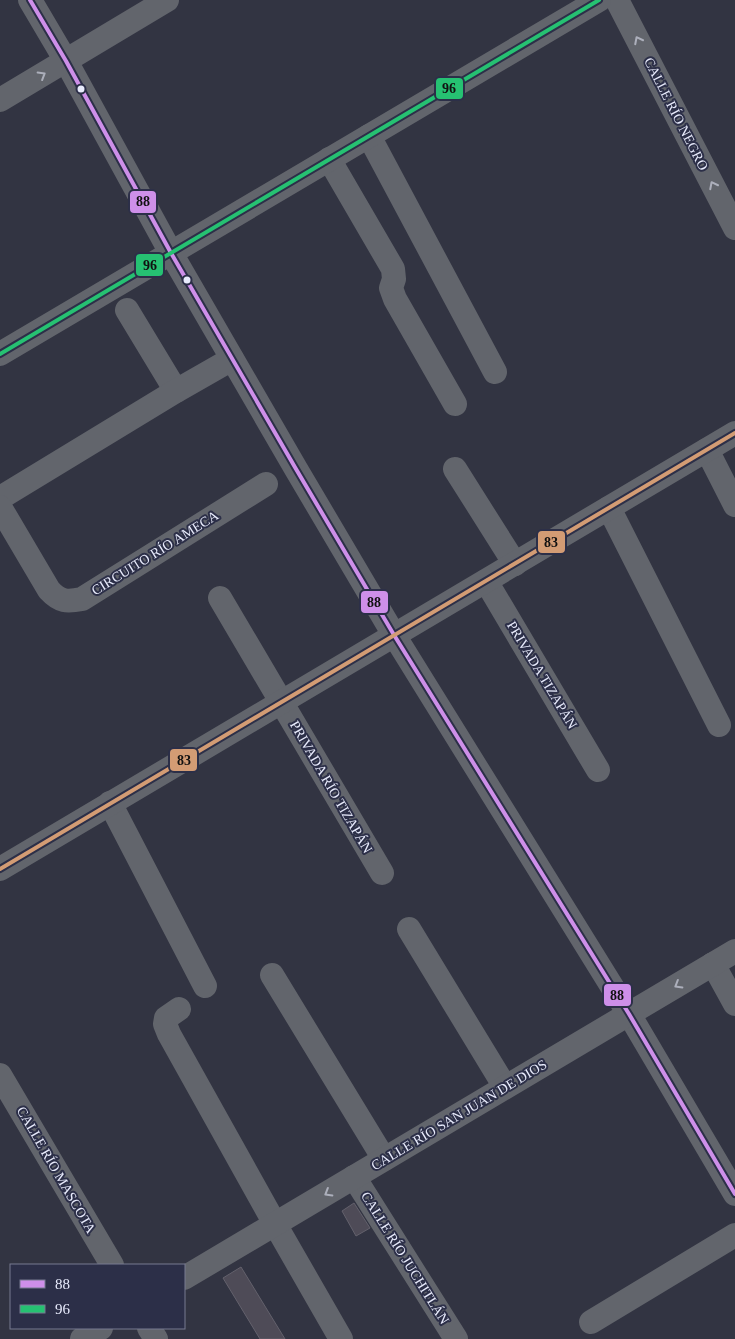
<svg xmlns="http://www.w3.org/2000/svg" width="735" height="1339" viewBox="0 0 735 1339" font-family="'Times New Roman',serif">
	<style>
		.building { fill: #4e4b57; stroke: #63616c }
		.lines { fill: none; stroke-linecap: round; stroke-linejoin: round }
		.minor { stroke: #62656c; stroke-width: 24 }
		.bus-1-casing { stroke: #2c2f48; stroke-width: 8 }
		.bus-2-casing { stroke: #2c2f48; stroke-width: 8 }
		.bus-3-casing { stroke: #2c2f48; stroke-width: 8 }
		.bus-1 { stroke: #ce8fe9; stroke-width: 4 }
		.bus-2 { stroke: #26c172; stroke-width: 4 }
		.bus-3 { stroke: #d39c74; stroke-width: 4 }
		.oneway { stroke: #acafbb }
		.bus-dot { fill: #e8ebfc; stroke: #2c2f48; stroke-width: 2 }
		.labels { text-anchor: middle; dominant-baseline: central; stroke-width: 4; stroke-linejoin: round; paint-order: stroke }
		.street-label { font-size: 14px; fill: #e8ebfc; stroke: #2c2f48 }
		.line-badge { stroke: #2c2f48; stroke-width: 2 }
		.pale-badge-label { font-size: 14px; text-anchor: middle; font-weight: bold; fill: #111 }
	</style>
	<rect width="100%" height="100%" fill="#323442"/>
	<g class="building">
		<path d="M 354,1203 L 370,1228 L 356,1236 L 342,1211 Z"/>
		<path d="M 241,1267 L 285,1339 L 260,1339 L 223,1278 Z"/>
	</g>
	<g class="lines">
		<g class="minor">
			<path d="M 30,0 L 66,61 L 171,253 L 296,469 L 394,635 L 629,1014 L 735,1194"/>
			<path d="M 617,0 L 735,228"/>
			<path d="M 0,100 L 167,0"/>
			<path d="M 369,136 L 495,372"/>
			<path d="M 329,159 L 393,269 L 394,279 L 391,288 L 395,299 L 455,404"/>
			<path d="M 127,310 L 176,391"/>
			<path d="M 0,354 L 599,0"/>
			<path d="M 707,450 L 735,505"/>
			<path d="M 455,469 L 515,564"/>
			<path d="M 0,498 L 176,391 L 232,359"/>
			<path d="M 0,507 L 49,590 C 60,602 67,602 82,599 L 266,484"/>
			<path d="M 609,508 L 719,725"/>
			<path d="M 486,581 L 598,770"/>
			<path d="M 220,598 L 382,873"/>
			<path d="M 110,803 L 205,986"/>
			<path d="M 0,869 L 735,433"/>
			<path d="M 409,929 L 505,1087"/>
			<path d="M 713,964 L 735,1004"/>
			<path d="M 272,975 L 384,1159"/>
			<path d="M 179,1009 L 166,1018 L 165,1024 L 169,1034 L 275,1224 L 341,1339"/>
			<path d="M 0,1075 L 112,1265"/>
			<path d="M 354,1177 L 456,1339"/>
			<path d="M 184,1278 L 735,951"/>
			<path d="M 591,1322 L 735,1235"/>
			<path d="M 149,1328 L 156,1339"/>
			<path d="M 82,1339 L 101,1328"/>
		</g>
		<g class="bus-1-casing">
			<path id="bus-1" d="M 30,0 L 66,61 L 171,253 L 296,469 L 394,635 L 629,1014 L 735,1194"/>
		</g>
		<g class="bus-2-casing">
			<path id="bus-2" d="M 0,354 L 599,0"/>
		</g>
		<g class="bus-3-casing">
			<path id="bus-3" d="M 0,869 L 735,433"/>
		</g>
		<use href="#bus-1" class="bus-1"/>
		<use href="#bus-2" class="bus-2"/>
		<use href="#bus-3" class="bus-3"/>
	</g>
	<defs><path id="oneway-chevron" d="M-2-3.5L2.5 0L-2 3.5" fill="none" stroke-width="1.6" stroke-linecap="round" stroke-linejoin="round" transform="scale(1.25)"/></defs>
	<g class="oneway">
		<use href="#oneway-chevron" transform="translate(638 40) rotate(-117)"/>
		<use href="#oneway-chevron" transform="translate(42 75) rotate(-31)"/>
		<use href="#oneway-chevron" transform="translate(713 185) rotate(-117)"/>
		<use href="#oneway-chevron" transform="translate(678 985) rotate(149)"/>
		<use href="#oneway-chevron" transform="translate(328 1193) rotate(149)"/>
	</g>
	<g class="bus-dot">
		<circle cx="81" cy="89" r="4.5"/>
		<circle cx="187" cy="280" r="4.5"/>
	</g>
	<g class="labels">
		<g class="street-label">
			<text transform="translate(676 114) rotate(63)">CALLE RÍO NEGRO</text>
			<text transform="translate(155 553) rotate(-32)">CIRCUITO RÍO AMECA</text>
			<text transform="translate(542 675) rotate(59)">PRIVADA TIZAPÁN</text>
			<text transform="translate(331 787) rotate(60)">PRIVADA RÍO TIZAPÁN</text>
			<text transform="translate(459 1115) rotate(-31)">CALLE RÍO SAN JUAN DE DIOS</text>
			<text transform="translate(56 1170) rotate(60)">CALLE RÍO MASCOTA</text>
			<text transform="translate(405 1258) rotate(58)">CALLE RÍO JUCHITLÁN</text>
		</g>
	</g>
	<g class="line-badge">
		<rect x="435" y="77" width="29" height="23" rx="5" fill="#26c172"/>
		<rect x="129" y="190" width="28" height="24" rx="5" fill="#ce8fe9"/>
		<rect x="135" y="253" width="29" height="24" rx="5" fill="#26c172"/>
		<rect x="537" y="530" width="29" height="24" rx="5" fill="#d39c74"/>
		<rect x="360" y="590" width="29" height="24" rx="5" fill="#ce8fe9"/>
		<rect x="169" y="748" width="29" height="24" rx="5" fill="#d39c74"/>
		<rect x="603" y="983" width="29" height="24" rx="5" fill="#ce8fe9"/>
	</g>
	<g class="pale-badge-label">
		<text x="449" y="93">96</text>
		<text x="143" y="206">88</text>
		<text x="150" y="270">96</text>
		<text x="551" y="547">83</text>
		<text x="374" y="607">88</text>
		<text x="184" y="765">83</text>
		<text x="617" y="1000">88</text>
	</g>
	<rect x="10" y="1264" width="175" height="65" fill="#2c2f48" stroke="#777a90"/>
	<rect x="20" y="1280" width="25" height="8" fill="#ce8fe9" stroke="#777a90"/>
	<text x="55" y="1289" font-size="15" fill="#e8ebfc">88</text>
	<rect x="20" y="1305" width="25" height="8" fill="#26c172" stroke="#777a90"/>
	<text x="55" y="1314" font-size="15" fill="#e8ebfc">96</text>
</svg>
